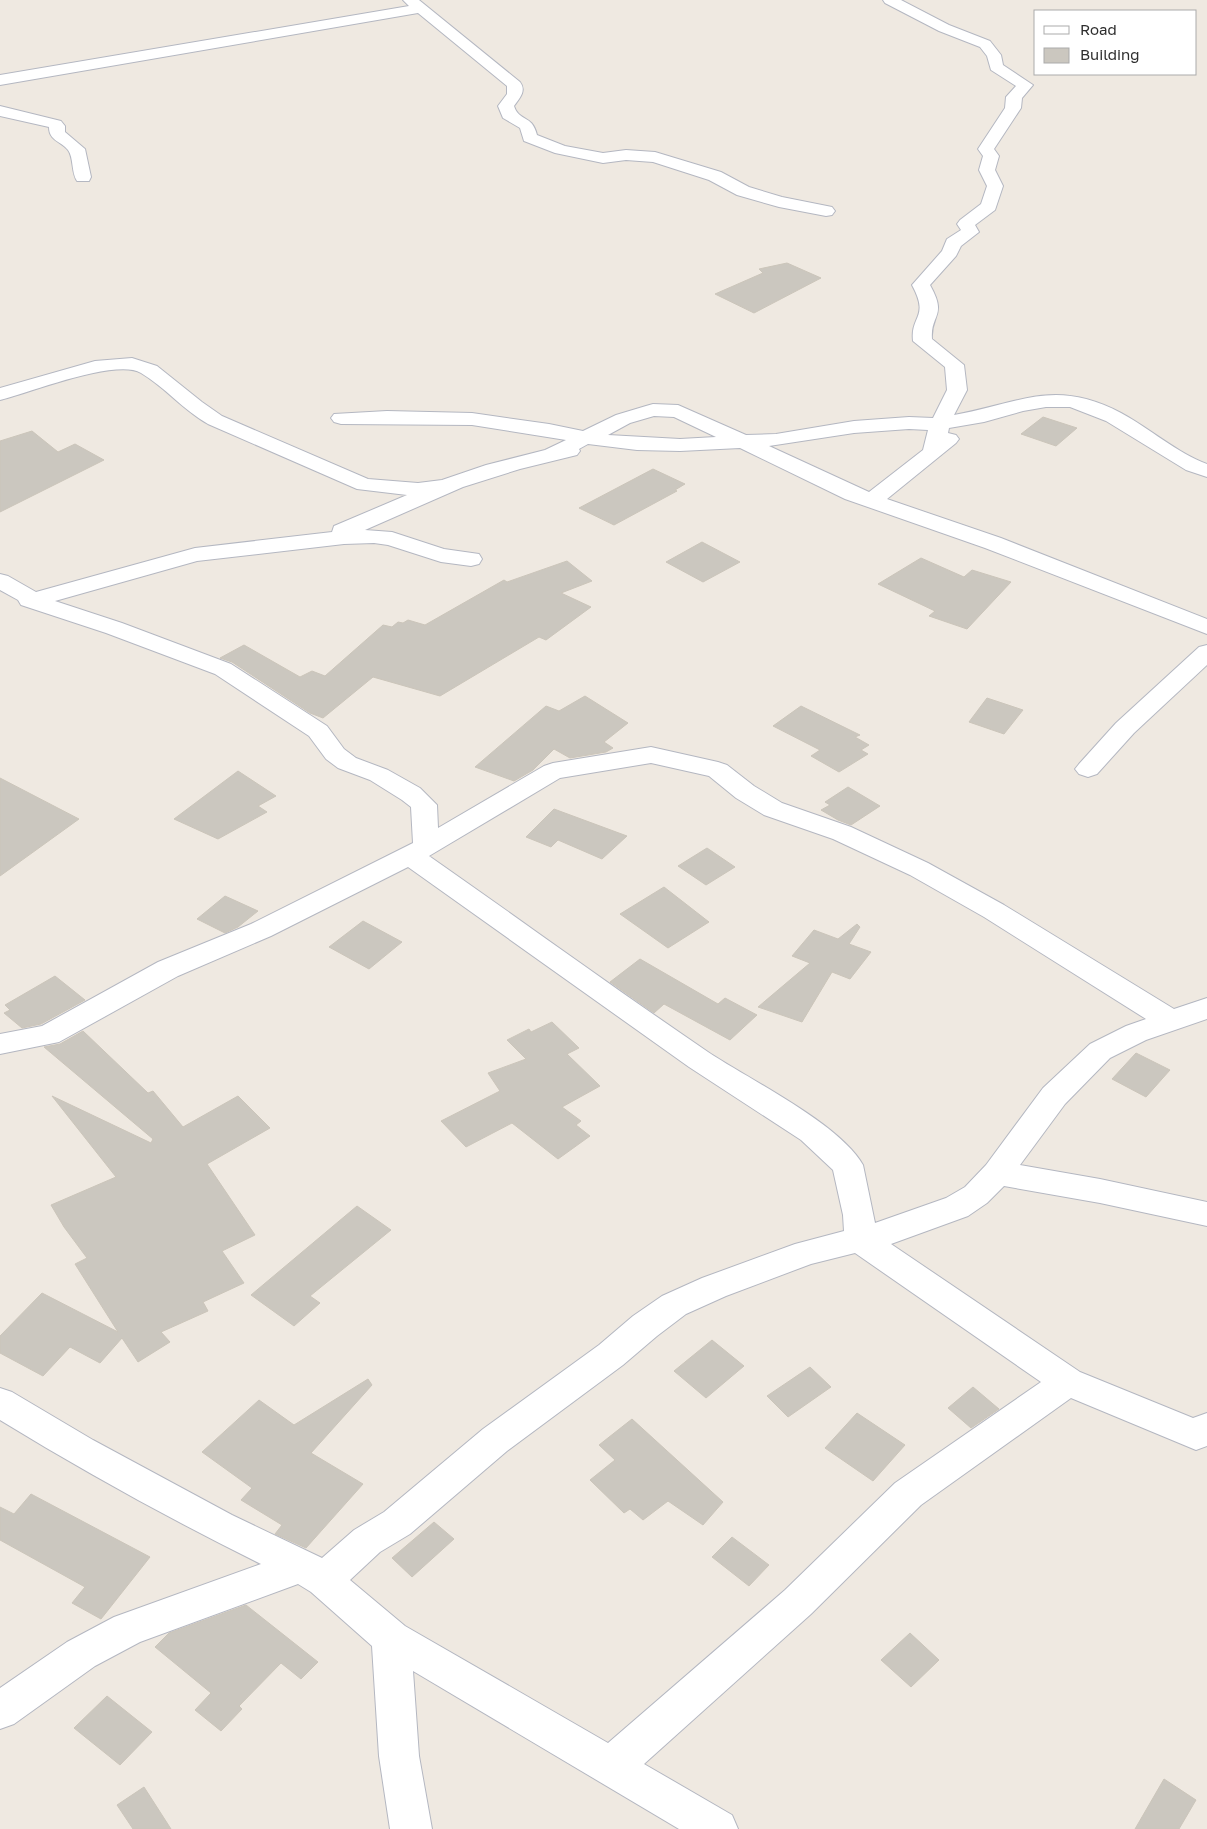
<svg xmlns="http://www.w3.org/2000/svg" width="1207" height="1829" viewBox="0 0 1207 1829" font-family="'Golos Text',sans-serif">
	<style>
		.building { fill: #cbc7bf; stroke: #cbc5ba }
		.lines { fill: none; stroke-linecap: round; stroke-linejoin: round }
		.minor-casing { stroke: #b4b7c1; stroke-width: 2 }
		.minor { fill: #fff; fill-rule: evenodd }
	</style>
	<rect width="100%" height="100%" fill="#efe9e1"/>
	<g class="building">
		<path d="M 787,263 L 821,278 L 754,313 L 715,294 L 763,273 L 759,269 Z"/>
		<path d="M 1043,417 L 1077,428 L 1056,446 L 1021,434 Z"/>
		<path d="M 32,431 L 58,452 L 75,444 L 104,460 L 0,512 L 0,441 Z"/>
		<path d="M 653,469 L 685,484 L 675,490 L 677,491 L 614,525 L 579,508 Z"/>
		<path d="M 702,542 L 740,562 L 703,582 L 666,562 Z"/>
		<path d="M 921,558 L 964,577 L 972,570 L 1011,582 L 967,629 L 929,616 L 935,611 L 878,584 Z"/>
		<path d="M 567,561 L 592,581 L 561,593 L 591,607 L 546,640 L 539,637 L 440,696 L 373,677 L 323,718 L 310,713 L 232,662 L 220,658 L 244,645 L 300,677 L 312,671 L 325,676 L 383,625 L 392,627 L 398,622 L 403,623 L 408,620 L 425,625 L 504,580 L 507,582 Z"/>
		<path d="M 585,696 L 628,723 L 604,742 L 613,748 L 606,752 L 570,758 L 554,749 L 533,770 L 514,781 L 475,767 L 546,706 L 559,711 Z"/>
		<path d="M 987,698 L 1023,710 L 1004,734 L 969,722 Z"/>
		<path d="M 801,706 L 860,735 L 855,737 L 869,745 L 861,750 L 868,754 L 839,772 L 811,756 L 820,750 L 773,726 Z"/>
		<path d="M 238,771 L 276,796 L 258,806 L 267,812 L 218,839 L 174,819 Z"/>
		<path d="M 0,778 L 79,819 L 0,876 Z"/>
		<path d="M 848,787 L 880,806 L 851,825 L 838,820 L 821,810 L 830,805 L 825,802 Z"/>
		<path d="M 554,809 L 627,836 L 602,859 L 558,840 L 551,847 L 526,837 Z"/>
		<path d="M 707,848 L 735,867 L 706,885 L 678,866 Z"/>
		<path d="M 664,887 L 709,922 L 668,948 L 620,914 Z"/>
		<path d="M 225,896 L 258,911 L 238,927 L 225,933 L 197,919 Z"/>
		<path d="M 363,921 L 402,942 L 369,969 L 329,947 Z"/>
		<path d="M 857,924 L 860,927 L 849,944 L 871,952 L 850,979 L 832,972 L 802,1022 L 758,1007 L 810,963 L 792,956 L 814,930 L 838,939 Z"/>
		<path d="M 640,959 L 718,1004 L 725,998 L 757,1015 L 730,1040 L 664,1004 L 654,1013 L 610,982 Z"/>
		<path d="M 55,976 L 85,1000 L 41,1024 L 22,1028 L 4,1013 L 10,1010 L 5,1005 Z"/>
		<path d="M 552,1022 L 579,1048 L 567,1054 L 600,1086 L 562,1107 L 581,1121 L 576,1125 L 590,1136 L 558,1159 L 512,1123 L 466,1147 L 441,1121 L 500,1091 L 488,1073 L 526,1059 L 507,1040 L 529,1029 L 531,1032 Z"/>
		<path d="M 83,1031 L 148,1093 L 153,1091 L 183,1127 L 238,1096 L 270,1128 L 207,1164 L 255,1235 L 222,1251 L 244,1283 L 203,1302 L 208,1311 L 161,1332 L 170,1342 L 138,1362 L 122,1338 L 100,1363 L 70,1347 L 43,1376 L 0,1353 L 0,1336 L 42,1293 L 118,1332 L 75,1264 L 87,1258 L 64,1227 L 51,1205 L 116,1177 L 52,1096 L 151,1143 L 153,1139 L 44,1047 L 60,1044 Z"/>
		<path d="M 1136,1053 L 1170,1070 L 1146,1097 L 1112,1079 Z"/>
		<path d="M 357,1206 L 391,1230 L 310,1296 L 320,1303 L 294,1326 L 251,1295 Z"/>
		<path d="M 712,1340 L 744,1366 L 706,1398 L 674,1371 Z"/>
		<path d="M 810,1367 L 831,1387 L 788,1417 L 767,1396 Z"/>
		<path d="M 368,1379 L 372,1385 L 311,1453 L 363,1484 L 306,1548 L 275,1534 L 282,1525 L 241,1500 L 252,1488 L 202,1452 L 259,1400 L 294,1425 Z"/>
		<path d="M 973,1387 L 999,1409 L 971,1428 L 948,1408 Z"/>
		<path d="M 857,1413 L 905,1445 L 873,1481 L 825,1448 Z"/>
		<path d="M 632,1419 L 723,1502 L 703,1525 L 668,1501 L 643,1520 L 630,1509 L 624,1513 L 590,1480 L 615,1460 L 599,1445 Z"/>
		<path d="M 31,1494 L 150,1557 L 101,1619 L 72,1603 L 85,1587 L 0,1540 L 0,1507 L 14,1514 Z"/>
		<path d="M 434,1522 L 454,1539 L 412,1577 L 392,1558 Z"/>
		<path d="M 732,1537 L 769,1565 L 749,1586 L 712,1557 Z"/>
		<path d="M 246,1605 L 318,1662 L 301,1679 L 281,1663 L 239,1706 L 242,1709 L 221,1731 L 195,1710 L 211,1693 L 155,1647 L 169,1633 Z"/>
		<path d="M 910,1633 L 939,1660 L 911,1687 L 881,1660 Z"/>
		<path d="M 107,1696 L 152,1732 L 120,1765 L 74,1728 Z"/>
		<path d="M 1164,1779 L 1196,1800 L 1179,1829 L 1135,1829 Z"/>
		<path d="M 144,1787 L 171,1829 L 133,1829 L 117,1805 Z"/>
	</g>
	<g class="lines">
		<g class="minor-casing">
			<g id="minor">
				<path d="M 403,0 L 419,0 L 520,82 C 527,91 519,99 514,106 C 519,122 532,114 537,135 L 565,146 L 603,153 L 626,150 L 655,152 L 721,172 L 749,187 L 782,197 L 832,207 L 835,211 L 832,215 L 826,216 L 779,207 L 737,195 L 709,180 L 653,162 L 626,160 L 603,163 L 555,153 L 524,141 L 520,128 L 503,118 L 498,106 L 507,94 L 507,86 L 418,13 L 0,85 L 0,75 L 409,6 Z"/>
				<path d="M 883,0 L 901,0 L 949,25 L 990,41 L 1001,55 L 1003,65 L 1033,85 L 1022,98 L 1021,108 L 994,149 L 999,156 L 995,170 L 1003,186 L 995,210 L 975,225 L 979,232 L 961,246 L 956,256 L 930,285 C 948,317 930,314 932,339 L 964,365 L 967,390 L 954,415 C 1020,403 1055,378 1121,413 C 1149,428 1177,453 1207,464 L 1207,477 L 1186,470 L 1106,421 L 1070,407 L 1046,407 L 1023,411 L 984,422 L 949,428 L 948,433 L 956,435 L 959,439 L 956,443 L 887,499 L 1001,538 L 1207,619 L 1207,634 L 985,548 L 845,499 L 740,448 L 680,451 L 637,450 L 588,444 L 579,449 L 580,451 L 577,455 L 520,469 L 463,487 L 365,530 L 392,532 L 444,549 L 479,554 L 482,559 L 479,564 L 471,566 L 441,562 L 388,545 L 374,543 L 344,544 L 197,561 L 55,601 L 122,623 L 231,664 L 327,726 L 344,749 L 356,758 L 388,770 L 420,788 L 437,805 L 438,828 L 544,766 L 553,763 L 651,747 L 718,762 L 727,765 L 754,786 L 782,803 L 851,827 L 928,863 L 1004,905 L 1174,1009 L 1207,998 L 1207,1019 L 1146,1040 L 1110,1058 L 1065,1104 L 1020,1165 L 1100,1179 L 1207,1202 L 1207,1226 L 1100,1203 L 1004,1186 L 987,1203 L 968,1216 L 891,1244 L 1080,1372 L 1193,1418 L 1207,1413 L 1207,1446 L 1196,1450 L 1184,1445 L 1071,1398 L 921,1505 L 811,1614 L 644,1764 L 732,1815 L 738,1829 L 679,1829 L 413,1671 L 419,1756 L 432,1829 L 390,1829 L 379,1756 L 372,1646 L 311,1592 L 298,1584 L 140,1642 L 95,1666 L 14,1724 L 0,1729 L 0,1688 L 67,1642 L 114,1617 L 261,1564 C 172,1520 85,1472 0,1420 L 0,1388 L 12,1392 L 93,1440 L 232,1515 L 322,1558 L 354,1530 L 384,1512 L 483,1429 L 599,1345 L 633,1316 L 662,1296 L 702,1278 L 795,1244 L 844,1231 L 843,1215 L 833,1170 L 801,1140 L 689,1067 L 408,867 L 271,936 L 178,976 L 59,1042 L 0,1054 L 0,1034 L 42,1026 L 158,962 L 251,924 L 413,843 L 411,807 L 402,800 L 370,780 L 338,768 L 326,759 L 309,736 L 215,674 L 106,633 L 21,605 L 18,600 L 0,590 L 0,574 L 8,576 L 36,592 L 195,548 L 332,532 L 334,526 L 407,495 L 357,489 L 208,424 C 183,410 165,387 141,373 C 116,358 29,393 0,400 L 0,388 L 95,361 L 132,358 L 157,366 L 202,402 L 222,416 L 368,479 L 418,483 L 442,480 L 486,465 L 545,450 L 566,440 L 472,425 L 341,424 L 334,422 L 331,418 L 334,414 L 387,411 L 472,413 L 549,424 L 583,431 L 616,415 L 646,406 L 653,404 L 678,405 L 746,435 L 776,434 L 854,421 L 909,417 L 933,418 L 947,390 L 945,367 L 913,341 C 910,315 930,318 912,285 L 942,251 L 947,239 L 961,230 L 957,224 L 960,220 L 981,204 L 987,186 L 979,170 L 983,156 L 978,149 L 1005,108 L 1006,97 L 1016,86 L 991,70 L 987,56 L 980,47 L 939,31 L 885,3 ZM 654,416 L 674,417 L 716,437 L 680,439 L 608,435 L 630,423 ZM 909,429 L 928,430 L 923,450 L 869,492 L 769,446 L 854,433 ZM 651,763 L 709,776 L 736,798 L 764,815 L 833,839 L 910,875 L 984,917 L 1146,1019 L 1126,1026 L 1090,1044 L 1043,1088 L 986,1165 L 965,1187 L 946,1198 L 875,1223 L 863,1165 C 839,1123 750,1080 708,1052 C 614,988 522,921 429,856 L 560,778 ZM 855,1253 L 1041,1382 L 895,1483 L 785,1590 L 608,1743 L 405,1626 L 350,1580 L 380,1552 L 410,1534 L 507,1451 L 623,1365 L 657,1336 L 686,1314 L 726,1296 L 811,1264 Z"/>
				<path d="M 0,106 L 61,121 L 65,126 L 65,132 L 85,149 L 91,177 L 89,181 L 77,181 C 71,172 74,158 68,150 C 61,141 49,141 49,127 L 0,116 Z"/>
				<path d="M 1207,645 L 1207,665 L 1134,733 L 1097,774 L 1088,777 L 1079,774 L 1075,769 L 1079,764 L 1116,723 L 1199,647 Z"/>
			</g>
		</g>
		<use href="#minor" class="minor"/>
	</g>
	<rect x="1034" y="10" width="162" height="65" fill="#ffffff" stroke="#ababab"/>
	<rect x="1044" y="26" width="25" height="8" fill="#ffffff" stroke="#ababab"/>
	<text x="1080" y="35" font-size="15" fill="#2e2e2e">Road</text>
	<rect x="1044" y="48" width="25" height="15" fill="#cbc7bf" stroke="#ababab"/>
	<text x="1080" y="60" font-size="15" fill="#2e2e2e">Building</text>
</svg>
